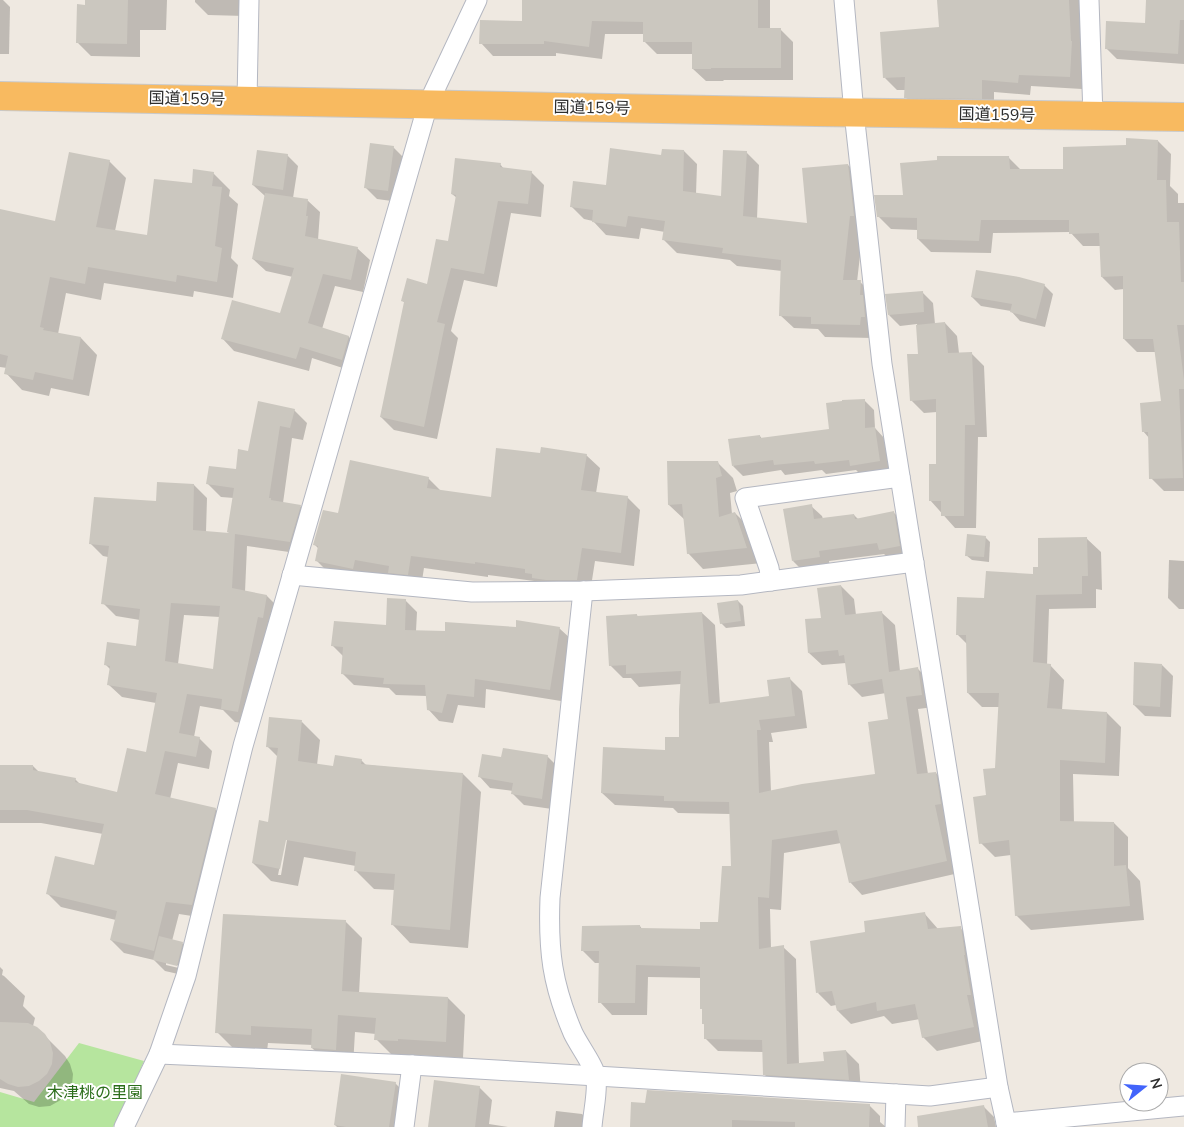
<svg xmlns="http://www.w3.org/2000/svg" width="1184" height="1127" viewBox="0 0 1184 1127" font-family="'Nunito Sans','Noto Sans JP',sans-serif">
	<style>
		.green { fill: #b6e59e }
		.shadow { fill: #0003; fill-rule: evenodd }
		.building { fill: #cbc7bf; fill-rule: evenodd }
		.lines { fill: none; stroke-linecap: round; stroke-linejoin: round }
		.minor-casing { stroke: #b4b7c1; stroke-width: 21 }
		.trunk-casing { stroke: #c9c9c9; stroke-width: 30 }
		.minor { stroke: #fff; stroke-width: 19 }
		.trunk { stroke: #f8ba60; stroke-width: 28 }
		.labels { text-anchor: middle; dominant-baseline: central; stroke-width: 4; stroke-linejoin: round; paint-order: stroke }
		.street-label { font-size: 16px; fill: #2e2e2e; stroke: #fff }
		.park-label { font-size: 16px; fill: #2c6e1b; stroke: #fff }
	</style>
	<rect width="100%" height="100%" fill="#efe9e1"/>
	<path class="green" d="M 79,1043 L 144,1061 L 127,1101 L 113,1127 L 0,1127 L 0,1092 L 34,1102 Z"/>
	<g class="shadow">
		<path d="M 0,0 L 3,0 L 10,7 L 9,54 L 0,54 Z"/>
		<path d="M 86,0 L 167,0 L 166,30 L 140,30 L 140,57 L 91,56 L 78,43 Z"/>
		<path d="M 195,0 L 245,0 L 245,16 L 208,15 L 195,2 Z"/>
		<path d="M 523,0 L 770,0 L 770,29 L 780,29 L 793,42 L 793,80 L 724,80 L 723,81 L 706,81 L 693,69 L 693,54 L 657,54 L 644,41 L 644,34 L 605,34 L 602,59 L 556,53 L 556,56 L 493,56 L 481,43 L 523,22 Z"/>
		<path d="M 938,0 L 1081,0 L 1084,55 L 1082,89 L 1031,86 L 1030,95 L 994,92 L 994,111 L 918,109 L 905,97 L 905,90 L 897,90 L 885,78 L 940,28 Z"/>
		<path d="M 1148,0 L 1184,0 L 1184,64 L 1117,59 L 1106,48 L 1146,25 Z"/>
		<path d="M 1158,141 L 1171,154 L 1170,186 L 1178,194 L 1178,203 L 1184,203 L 1184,491 L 1164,491 L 1151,478 L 1149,438 L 1143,431 L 1163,403 L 1156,352 L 1137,352 L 1124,339 L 1124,289 L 1115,290 L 1102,277 L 1100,246 L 1083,246 L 1070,232 L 993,233 L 991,253 L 931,252 L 918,239 L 918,230 L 891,229 L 878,216 L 904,197 L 1009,158 L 1022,171 L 1064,171 L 1127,146 Z"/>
		<path d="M 393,147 L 404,158 L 399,202 L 377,199 L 366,188 Z"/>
		<path d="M 684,151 L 697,164 L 696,194 L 722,197 L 746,152 L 759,165 L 757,219 L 808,225 L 848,165 L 861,178 L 863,229 L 857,282 L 860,282 L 874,295 L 873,338 L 825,337 L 818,329 L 794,328 L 780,315 L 782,271 L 737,266 L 730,260 L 677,253 L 664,240 L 665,232 L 641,228 L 639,239 L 606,235 L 593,221 L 584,219 L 571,206 L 663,156 Z"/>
		<path d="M 287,155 L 298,166 L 293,198 L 307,200 L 320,212 L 318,240 L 357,248 L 370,260 L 363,292 L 335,286 L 322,329 L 349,337 L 361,350 L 355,372 L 312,358 L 309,371 L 234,351 L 222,338 L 281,315 L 293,277 L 266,271 L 253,259 L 265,196 L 253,185 Z"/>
		<path d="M 109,161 L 126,178 L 115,231 L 148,237 L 193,185 L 213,173 L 230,190 L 229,196 L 238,204 L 231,258 L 238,265 L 233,298 L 194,291 L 193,297 L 104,283 L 101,300 L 66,293 L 58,334 L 81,338 L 97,355 L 89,396 L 51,388 L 49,396 L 22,390 L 6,373 L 7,368 L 0,367 L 0,211 L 56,222 Z"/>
		<path d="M 500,164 L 504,169 L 531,172 L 544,185 L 541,217 L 511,213 L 497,287 L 464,280 L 451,331 L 458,338 L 437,439 L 394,430 L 381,417 L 405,303 L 402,300 L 428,285 L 449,242 L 457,198 L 452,194 Z"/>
		<path d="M 1044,285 L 1053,294 L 1045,327 L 1020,321 L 1011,311 L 981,306 L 972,297 Z"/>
		<path d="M 922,292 L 933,303 L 935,324 L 945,323 L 957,336 L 959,353 L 971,353 L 984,366 L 987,437 L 978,437 L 976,528 L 955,528 L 930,500 L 937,465 L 937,412 L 924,413 L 911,400 L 920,355 L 917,324 L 900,326 L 889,315 Z"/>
		<path d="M 864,400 L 874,410 L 875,428 L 884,438 L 890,471 L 861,475 L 856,470 L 826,474 L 822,470 L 785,475 L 781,470 L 743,476 L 733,466 L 760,436 L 762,439 L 831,430 Z"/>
		<path d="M 294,410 L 307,423 L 303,440 L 292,438 L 283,503 L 300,506 L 313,519 L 303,554 L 247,546 L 245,592 L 267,596 L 280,609 L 251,724 L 235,722 L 223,710 L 200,706 L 194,737 L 199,738 L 212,751 L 209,769 L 178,763 L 170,799 L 215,809 L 228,822 L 205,918 L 179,914 L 172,941 L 182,943 L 193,954 L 187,976 L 165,971 L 154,960 L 124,953 L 111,940 L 116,920 L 61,907 L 48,894 L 95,867 L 103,834 L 41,823 L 0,823 L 0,766 L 33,766 L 39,772 L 75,779 L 81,785 L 118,794 L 147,754 L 156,703 L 122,697 L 109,685 L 111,670 L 106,665 L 137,648 L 140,620 L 116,616 L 103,603 L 108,557 L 103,556 L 90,543 L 158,502 L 194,485 L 207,498 L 206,532 L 231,534 L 234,498 L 221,497 L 208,484 L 237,471 L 249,452 ZM 184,615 L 220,617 L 214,670 L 178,664 ZM 166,962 L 183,967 L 183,969 L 166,965 Z"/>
		<path d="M 541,455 L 586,455 L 600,468 L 596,493 L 627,497 L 640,510 L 634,566 L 595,561 L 590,593 L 539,586 L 534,581 L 488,575 L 488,577 L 424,568 L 421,587 L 395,577 L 368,572 L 366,581 L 330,574 L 317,561 L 319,549 L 314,544 L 339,514 L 428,478 L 441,491 L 492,498 Z"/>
		<path d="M 668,462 L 717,462 L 733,478 L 737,491 L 730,493 L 732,514 L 735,513 L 750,528 L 762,563 L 703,569 L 688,553 L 685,520 L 669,505 Z"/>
		<path d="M 811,506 L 822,516 L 823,519 L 854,515 L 859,520 L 894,513 L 905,523 L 910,557 L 891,560 L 884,554 L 829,561 L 830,567 L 804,572 L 793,561 Z"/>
		<path d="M 985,537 L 990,542 L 989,562 L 972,560 L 966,555 Z"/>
		<path d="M 1086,538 L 1101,552 L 1102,590 L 1096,589 L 1096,608 L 1049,609 L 1047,665 L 1050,665 L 1064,680 L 1062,710 L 1107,713 L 1121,727 L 1119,776 L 1073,774 L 1074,823 L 1114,823 L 1128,837 L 1128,868 L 1140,881 L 1144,920 L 1031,930 L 1016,915 L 1011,855 L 995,857 L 981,843 L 987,796 L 996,769 L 1000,707 L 982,707 L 968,693 L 968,645 L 957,634 L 985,599 L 1034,575 L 1039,568 Z"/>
		<path d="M 1169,560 L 1184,561 L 1184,609 L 1179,609 L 1168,598 Z"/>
		<path d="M 841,586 L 854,599 L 856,615 L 882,613 L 895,625 L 900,671 L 918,669 L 930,681 L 934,707 L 918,709 L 928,774 L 936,773 L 948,786 L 959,873 L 862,895 L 850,882 L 841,843 L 784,853 L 781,910 L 770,909 L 771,949 L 783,947 L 796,959 L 799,1065 L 826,1062 L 846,1051 L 859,1064 L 861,1092 L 777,1087 L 764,1074 L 763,1052 L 718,1051 L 705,1038 L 705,1026 L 703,1023 L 702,978 L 648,977 L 647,1015 L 612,1015 L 600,1002 L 600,963 L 595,963 L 582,950 L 640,926 L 642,929 L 701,930 L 719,923 L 732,868 L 730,814 L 678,813 L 673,808 L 615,805 L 602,793 L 666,752 L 681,738 L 681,684 L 639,687 L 631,678 L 623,678 L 610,665 L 637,615 L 638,617 L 702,613 L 715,625 L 720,704 L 771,697 L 789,678 L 802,691 L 807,728 L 771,733 L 773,742 L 769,742 L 771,792 L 877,775 L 889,720 L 886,693 L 862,697 L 849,684 L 846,663 L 822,665 L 809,653 L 822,619 Z"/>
		<path d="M 405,600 L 417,612 L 416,631 L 446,632 L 517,628 L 559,628 L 571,639 L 561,701 L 486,689 L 485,708 L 458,705 L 453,723 L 439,721 L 428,709 L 427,696 L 396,695 L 389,688 L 354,685 L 342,673 L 344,657 L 333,646 L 387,627 Z"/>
		<path d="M 738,601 L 743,606 L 745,626 L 726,628 L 721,623 Z"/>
		<path d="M 1162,665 L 1173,676 L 1171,717 L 1145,716 L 1134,705 Z"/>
		<path d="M 302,722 L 320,740 L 317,765 L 334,767 L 361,760 L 366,765 L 463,774 L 481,792 L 468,948 L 410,943 L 392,924 L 395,890 L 374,889 L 355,870 L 356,866 L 304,857 L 298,886 L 271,881 L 253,863 L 269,823 L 278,757 L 267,746 ZM 285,840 L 287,840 L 281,875 L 278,875 Z"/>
		<path d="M 547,756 L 558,767 L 552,809 L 524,805 L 513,794 L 513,791 L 490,788 L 480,777 L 502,759 Z"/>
		<path d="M 924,913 L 938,929 L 960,928 L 974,941 L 987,1040 L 937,1051 L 923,1037 L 920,1019 L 892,1024 L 884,1016 L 851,1024 L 838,1011 L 836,1005 L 831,1006 L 818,993 L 866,933 Z"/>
		<path d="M 345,921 L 362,938 L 359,994 L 448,998 L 465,1015 L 463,1058 L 415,1055 L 415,1058 L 393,1056 L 376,1039 L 376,1034 L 355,1032 L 353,1066 L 330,1065 L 312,1048 L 313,1045 L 268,1043 L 267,1051 L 234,1049 L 217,1032 Z"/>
		<path d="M 0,967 L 3,970 L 2,975 L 4,976 L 25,996 L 23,1006 L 35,1018 L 33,1026 L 44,1035 L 65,1056 L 70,1064 L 73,1074 L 72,1085 L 67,1094 L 59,1101 L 50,1106 L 39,1107 L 29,1104 L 14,1091 L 0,1088 Z"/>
		<path d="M 395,1083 L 408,1096 L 404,1127 L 337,1127 L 335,1125 Z"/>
		<path d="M 479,1087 L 492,1100 L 489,1124 L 508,1127 L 429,1127 Z"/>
		<path d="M 869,1105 L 880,1116 L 880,1122 L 886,1127 L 631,1127 Z"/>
		<path d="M 984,1107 L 994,1117 L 996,1127 L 933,1127 Z"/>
		<path d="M 556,1111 L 582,1114 L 591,1123 L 591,1127 L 554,1127 Z"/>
	</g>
	<g class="building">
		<path d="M 85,0 L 128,0 L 127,44 L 76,43 L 77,4 L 85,5 Z"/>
		<path d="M 522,0 L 758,0 L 758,28 L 781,28 L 781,68 L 711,68 L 711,69 L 692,69 L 692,42 L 643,42 L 643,22 L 592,21 L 589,47 L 544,41 L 544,44 L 479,44 L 480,20 L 522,21 Z"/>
		<path d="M 937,0 L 1069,0 L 1071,41 L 1072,41 L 1070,77 L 1019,75 L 1018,83 L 982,80 L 982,99 L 904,98 L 905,77 L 883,78 L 880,32 L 939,27 Z"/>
		<path d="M 1146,0 L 1184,0 L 1184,20 L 1180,20 L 1178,54 L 1105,49 L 1106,21 L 1145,23 Z"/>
		<path d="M 1126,138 L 1158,140 L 1157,180 L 1166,180 L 1167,222 L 1179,222 L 1181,282 L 1184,282 L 1184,325 L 1177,325 L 1184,380 L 1184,389 L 1179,389 L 1183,478 L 1149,479 L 1148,432 L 1142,432 L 1140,403 L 1161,401 L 1153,339 L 1123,339 L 1123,276 L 1101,277 L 1099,233 L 1069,234 L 1069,220 L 981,220 L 979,241 L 917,239 L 917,218 L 877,217 L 874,195 L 903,195 L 900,163 L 937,160 L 937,156 L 1009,156 L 1010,169 L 1063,169 L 1063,147 L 1126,145 Z"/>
		<path d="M 370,143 L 394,146 L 388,191 L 364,188 Z"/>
		<path d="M 610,148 L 661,155 L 662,149 L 684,150 L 683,191 L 721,196 L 723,150 L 747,151 L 743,216 L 807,223 L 802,168 L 848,164 L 854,216 L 850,216 L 843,280 L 861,280 L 860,295 L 863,295 L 865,317 L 861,317 L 860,325 L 811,324 L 811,317 L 779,316 L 781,260 L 722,253 L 723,248 L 662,240 L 665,221 L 628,216 L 626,227 L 592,222 L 593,210 L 570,207 L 573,181 L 606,185 Z"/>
		<path d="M 257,150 L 288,154 L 283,190 L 252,185 Z"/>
		<path d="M 69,152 L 110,160 L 96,227 L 147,235 L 154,179 L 192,183 L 193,169 L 214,172 L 212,186 L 222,187 L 215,246 L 222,248 L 217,282 L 177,275 L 176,282 L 88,267 L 85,284 L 50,277 L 40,327 L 44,328 L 43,330 L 81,337 L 73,380 L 35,372 L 33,380 L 4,374 L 8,356 L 0,354 L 0,209 L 55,221 Z"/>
		<path d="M 455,158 L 501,163 L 500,167 L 532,171 L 528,204 L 498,201 L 484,274 L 451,268 L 437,322 L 445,324 L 424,427 L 380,417 L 404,302 L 401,301 L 407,278 L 427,284 L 436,239 L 448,241 L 456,195 L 451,194 Z"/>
		<path d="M 265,193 L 308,199 L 306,216 L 308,216 L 305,236 L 358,247 L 351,280 L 323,274 L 308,323 L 349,336 L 342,360 L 300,347 L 296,359 L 221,339 L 232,300 L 280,313 L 294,268 L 252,259 Z"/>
		<path d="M 976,270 L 1019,277 L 1045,284 L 1036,319 L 1010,312 L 1012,304 L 971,297 Z"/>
		<path d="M 923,291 L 924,312 L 888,315 L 885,294 Z"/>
		<path d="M 945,322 L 948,353 L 972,352 L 975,425 L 965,425 L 964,516 L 941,516 L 941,501 L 929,501 L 929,464 L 936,464 L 936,399 L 910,401 L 907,354 L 918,354 L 916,325 Z"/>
		<path d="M 865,399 L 865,428 L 875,427 L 880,461 L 850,466 L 849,460 L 815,464 L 814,461 L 774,465 L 773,460 L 732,466 L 728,439 L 760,435 L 760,438 L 829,429 L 826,403 L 842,401 L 842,400 Z"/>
		<path d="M 258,401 L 295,409 L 290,428 L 280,426 L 269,498 L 271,498 L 271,500 L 301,505 L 290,542 L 235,534 L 232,588 L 267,595 L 263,618 L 258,617 L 238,712 L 221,709 L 222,699 L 187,694 L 179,733 L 200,737 L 196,757 L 165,751 L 155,794 L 216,808 L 192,905 L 166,902 L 154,951 L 110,940 L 117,911 L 46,894 L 55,856 L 94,865 L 104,824 L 27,810 L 0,810 L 0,765 L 33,765 L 33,770 L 76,778 L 75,782 L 117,792 L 127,748 L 146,752 L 157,693 L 107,685 L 110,666 L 104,665 L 107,642 L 136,646 L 140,609 L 101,604 L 109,546 L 89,544 L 94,497 L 156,501 L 157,482 L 194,484 L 193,530 L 229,533 L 227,532 L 234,488 L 206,484 L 209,466 L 236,469 L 238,449 L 248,451 ZM 171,603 L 220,606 L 213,669 L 165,661 Z"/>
		<path d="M 541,447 L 587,454 L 581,490 L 628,496 L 621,553 L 582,548 L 577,580 L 546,580 L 532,578 L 532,574 L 525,573 L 525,569 L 475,562 L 475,564 L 411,556 L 408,575 L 388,573 L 389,566 L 355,560 L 353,569 L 315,561 L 318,546 L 313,545 L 323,510 L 338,513 L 350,460 L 429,477 L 427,488 L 491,497 L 496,448 L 540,453 Z"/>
		<path d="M 667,461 L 718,461 L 722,476 L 716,478 L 719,517 L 735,512 L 747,548 L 687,554 L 682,504 L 668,505 Z"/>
		<path d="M 812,504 L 814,519 L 854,514 L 855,519 L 894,511 L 900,546 L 879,550 L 877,543 L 819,551 L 820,557 L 792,561 L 783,509 Z"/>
		<path d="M 967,534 L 986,536 L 984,557 L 965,556 Z"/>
		<path d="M 1087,537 L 1088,576 L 1082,576 L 1082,594 L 1036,595 L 1033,662 L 1051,664 L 1047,708 L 1107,712 L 1105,763 L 1060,760 L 1060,821 L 1114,822 L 1114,866 L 1126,865 L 1130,906 L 1015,916 L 1009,840 L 979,844 L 973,797 L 986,795 L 983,769 L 995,768 L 999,693 L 967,693 L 966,635 L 956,635 L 957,597 L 984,598 L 986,571 L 1033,574 L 1033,567 L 1038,567 L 1038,538 Z"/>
		<path d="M 841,585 L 845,615 L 882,611 L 889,672 L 918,667 L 922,695 L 906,697 L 917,774 L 936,772 L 941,804 L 935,805 L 947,861 L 849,883 L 837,830 L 772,840 L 769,898 L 758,897 L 759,949 L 784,945 L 787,1064 L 824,1061 L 823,1052 L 846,1050 L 849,1080 L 763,1075 L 762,1040 L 704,1039 L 704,1024 L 702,1024 L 702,1009 L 700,1009 L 700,967 L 636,965 L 635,1003 L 598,1003 L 599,951 L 581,951 L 582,926 L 640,925 L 640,928 L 700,929 L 700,922 L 718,922 L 722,866 L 731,866 L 729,802 L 664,801 L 664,796 L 601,793 L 603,747 L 665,750 L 665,737 L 679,737 L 679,709 L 681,671 L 626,674 L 626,665 L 609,666 L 606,616 L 637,614 L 637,616 L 702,612 L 709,704 L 769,696 L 767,680 L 790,677 L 795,716 L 759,720 L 761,730 L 757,730 L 759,793 L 802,784 L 875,774 L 868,722 L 888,719 L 882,679 L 848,685 L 844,655 L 839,656 L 838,650 L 808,653 L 805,619 L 821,618 L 817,588 Z"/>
		<path d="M 387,598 L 406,599 L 405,630 L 445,631 L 445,622 L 516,627 L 516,620 L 560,627 L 550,690 L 475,679 L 474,697 L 447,694 L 442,713 L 427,710 L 425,685 L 383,684 L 384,678 L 341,674 L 343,647 L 331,646 L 334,621 L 386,625 Z"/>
		<path d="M 738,600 L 741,621 L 720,624 L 717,603 Z"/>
		<path d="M 1134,662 L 1162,664 L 1160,707 L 1133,705 Z"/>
		<path d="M 269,717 L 302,720 L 298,761 L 333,766 L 335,755 L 362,759 L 361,764 L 463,773 L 450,930 L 391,925 L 395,874 L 354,871 L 356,852 L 286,840 L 280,869 L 252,863 L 259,820 L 268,822 L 278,748 L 266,747 Z"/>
		<path d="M 503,748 L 548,755 L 542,799 L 511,794 L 513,783 L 478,777 L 482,754 L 501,757 Z"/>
		<path d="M 925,912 L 928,929 L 961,926 L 965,955 L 964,955 L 971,995 L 967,995 L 974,1027 L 922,1038 L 915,1004 L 877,1011 L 876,1002 L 837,1011 L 832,991 L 816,993 L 810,941 L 865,932 L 864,921 Z"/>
		<path d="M 223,914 L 346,920 L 342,991 L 448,997 L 446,1042 L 398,1039 L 398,1041 L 374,1040 L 376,1018 L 338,1015 L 336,1050 L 311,1048 L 312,1029 L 251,1026 L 251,1035 L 215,1033 Z"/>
		<path d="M 159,936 L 183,942 L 177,966 L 153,960 Z"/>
		<path d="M 0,1022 L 28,1023 L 37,1027 L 45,1034 L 50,1042 L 53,1053 L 52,1064 L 47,1074 L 39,1081 L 29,1086 L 18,1087 L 8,1084 L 0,1079 Z"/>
		<path d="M 341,1074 L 396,1082 L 389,1127 L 346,1127 L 334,1125 Z"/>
		<path d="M 434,1080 L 480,1086 L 475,1127 L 428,1127 Z"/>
		<path d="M 647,1090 L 870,1104 L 869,1127 L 795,1127 L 795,1122 L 732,1120 L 732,1127 L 630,1127 L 631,1102 L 645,1103 Z"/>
		<path d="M 984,1105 L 988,1127 L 918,1127 L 917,1116 Z"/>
	</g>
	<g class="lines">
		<g class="minor-casing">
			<g id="minor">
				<path d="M 844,0 L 854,113 L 882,364 L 998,1087 L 1007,1127"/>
				<path d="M 1089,0 L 1093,116"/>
				<path d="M 247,101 L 249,0"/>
				<path d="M 292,575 L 472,592 L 583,591 L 741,585 L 914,562"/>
				<path d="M 771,581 L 769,568 L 745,498 L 900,477"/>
				<path d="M 583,591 L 550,898 C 548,951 552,984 573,1033 C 578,1044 595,1067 596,1077 C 598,1092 593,1112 592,1127"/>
				<path d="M 159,1054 L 412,1065 L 930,1096 L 998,1087"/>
				<path d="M 1006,1123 L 1184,1106"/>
				<path d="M 124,1127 L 159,1054 L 186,976 L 243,746 L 428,104 L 477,0"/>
				<path d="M 404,1127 L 412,1065"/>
				<path d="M 895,1127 L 896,1094"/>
			</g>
		</g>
		<g class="trunk-casing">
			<path id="trunk" d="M 0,96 L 816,112 L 1184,117"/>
		</g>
		<use href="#minor" class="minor"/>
		<use href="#trunk" class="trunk"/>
	</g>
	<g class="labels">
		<g class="street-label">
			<text transform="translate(187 99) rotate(1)">国道159号</text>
			<text transform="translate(592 108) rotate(1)">国道159号</text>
			<text transform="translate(997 115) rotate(1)">国道159号</text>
		</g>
		<g class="park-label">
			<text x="95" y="1093">木津桃の里園</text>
		</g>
	</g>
	<g transform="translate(1144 1087) rotate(73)"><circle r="24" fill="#ffffff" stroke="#ababab"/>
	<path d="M0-4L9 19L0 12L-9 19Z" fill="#4264fb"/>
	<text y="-8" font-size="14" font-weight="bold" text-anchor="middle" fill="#2e2e2e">N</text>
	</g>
</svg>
